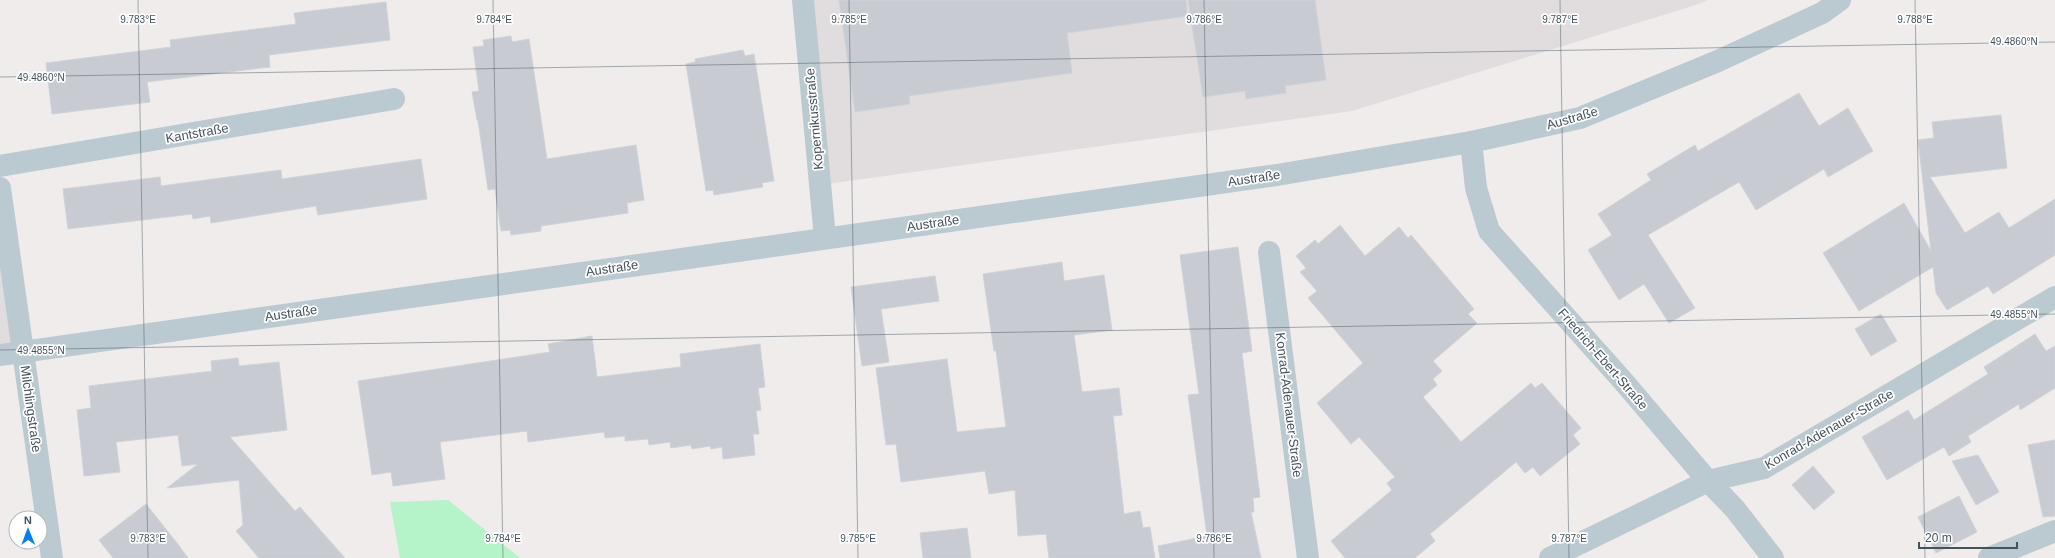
<svg xmlns="http://www.w3.org/2000/svg" width="2055" height="558" viewBox="0 0 2055 558" font-family="Arial,sans-serif">
	<style>
		.education { fill: #e1ddde }
		.green { fill: #b5f3c8 }
		.building { fill: #c8ccd2; stroke: #cfd3d9 }
		.lines { fill: none; stroke-linecap: round; stroke-linejoin: round }
		.street { stroke: #bbc9d1; stroke-width: 22 }
		.ticks { fill: none; stroke: #43525c; stroke-width: 1; stroke-opacity: 0.45 }
		.labels { text-anchor: middle; dominant-baseline: central; stroke-width: 3.5; stroke-linejoin: round; paint-order: stroke }
		.street-label { font-size: 13px; fill: #43525c; stroke: #fff }
		.ticks-label { font-size: 10px; text-anchor: middle; fill: #43525c; stroke: #fff; stroke-width: 3.5; stroke-linejoin: round; paint-order: stroke }
	</style>
	<rect width="100%" height="100%" fill="#f0ecec"/>
	<g class="education">
		<path d="M 803,0 L 1708,0 L 1696,5 L 1352,111 L 820,185 Z"/>
		<path d="M 0,188 L 23,350 L 0,355 Z"/>
	</g>
	<path class="green" d="M 448,500 L 520,558 L 400,558 L 390,502 Z"/>
	<g class="building">
		<path d="M 839,0 L 1186,0 L 1187,16 L 1067,33 L 1072,73 L 909,96 L 910,104 L 855,112 Z"/>
		<path d="M 1188,0 L 1315,0 L 1326,80 L 1285,86 L 1286,93 L 1246,99 L 1245,91 L 1203,97 Z"/>
		<path d="M 386,2 L 390,40 L 269,55 L 270,67 L 147,82 L 150,102 L 52,114 L 46,63 L 171,47 L 170,40 L 296,24 L 294,13 Z"/>
		<path d="M 511,36 L 512,42 L 529,39 L 547,159 L 636,145 L 644,200 L 627,203 L 628,213 L 541,226 L 541,231 L 511,235 L 510,230 L 501,231 L 495,189 L 488,190 L 478,120 L 477,120 L 472,92 L 479,91 L 473,47 L 484,46 L 483,40 Z"/>
		<path d="M 743,50 L 745,56 L 754,54 L 774,181 L 762,183 L 763,187 L 714,195 L 713,190 L 706,191 L 686,64 L 695,62 L 695,59 Z"/>
		<path d="M 1799,93 L 1819,126 L 1848,108 L 1873,151 L 1828,177 L 1824,169 L 1756,210 L 1739,182 L 1648,235 L 1695,308 L 1669,323 L 1644,284 L 1619,300 L 1588,250 L 1612,235 L 1598,214 L 1651,180 L 1647,174 L 1695,145 L 1698,151 Z"/>
		<path d="M 2001,115 L 2007,168 L 1930,177 L 1965,233 L 1999,212 L 2009,228 L 2055,199 L 2055,255 L 1993,294 L 1988,286 L 1947,310 L 1936,293 L 1933,267 L 1859,311 L 1823,253 L 1904,203 L 1931,251 L 1918,140 L 1934,138 L 1932,122 Z"/>
		<path d="M 421,159 L 427,199 L 318,215 L 316,206 L 211,223 L 210,216 L 193,219 L 192,214 L 68,229 L 63,189 L 160,177 L 161,186 L 281,170 L 282,179 Z"/>
		<path d="M 1340,225 L 1365,256 L 1399,227 L 1408,238 L 1411,235 L 1474,309 L 1468,314 L 1477,323 L 1433,361 L 1442,371 L 1433,379 L 1437,385 L 1423,397 L 1461,442 L 1531,383 L 1535,388 L 1542,383 L 1581,428 L 1573,435 L 1580,444 L 1540,476 L 1533,467 L 1525,473 L 1516,462 L 1430,534 L 1435,541 L 1415,558 L 1345,558 L 1331,541 L 1392,490 L 1387,483 L 1395,477 L 1359,437 L 1351,444 L 1317,403 L 1363,363 L 1308,298 L 1317,291 L 1300,272 L 1306,268 L 1296,256 L 1315,240 L 1318,244 Z"/>
		<path d="M 1238,247 L 1252,351 L 1242,353 L 1260,497 L 1253,498 L 1254,512 L 1251,512 L 1261,558 L 1160,558 L 1158,546 L 1207,536 L 1188,395 L 1199,394 L 1180,255 Z"/>
		<path d="M 1062,262 L 1064,281 L 1104,275 L 1112,330 L 1074,335 L 1082,392 L 1119,388 L 1122,415 L 1113,416 L 1124,514 L 1140,511 L 1143,528 L 1150,527 L 1155,558 L 1049,558 L 1046,534 L 1018,536 L 1015,490 L 989,494 L 985,471 L 901,482 L 896,444 L 886,445 L 876,368 L 947,359 L 957,432 L 1006,427 L 996,351 L 994,351 L 983,274 Z"/>
		<path d="M 935,276 L 939,301 L 881,309 L 889,362 L 862,366 L 851,287 Z"/>
		<path d="M 1881,314 L 1897,341 L 1871,356 L 1855,329 Z"/>
		<path d="M 2035,334 L 2046,351 L 2055,346 L 2055,388 L 2020,410 L 2019,404 L 1968,436 L 1971,442 L 1949,456 L 1944,447 L 1887,480 L 1862,437 L 1908,410 L 1914,420 L 1988,374 L 1984,367 Z"/>
		<path d="M 592,336 L 597,377 L 681,367 L 680,354 L 760,344 L 765,387 L 758,388 L 761,410 L 756,411 L 759,434 L 753,434 L 755,455 L 723,459 L 722,447 L 711,449 L 710,446 L 692,449 L 691,445 L 671,448 L 670,442 L 649,445 L 648,439 L 625,441 L 625,436 L 605,438 L 604,432 L 528,442 L 527,431 L 440,442 L 445,479 L 393,486 L 391,472 L 372,475 L 358,381 L 550,352 L 548,344 Z"/>
		<path d="M 238,358 L 239,366 L 279,362 L 287,430 L 230,437 L 295,511 L 300,507 L 345,558 L 259,558 L 236,531 L 243,525 L 239,480 L 167,488 L 198,464 L 182,466 L 178,435 L 116,442 L 120,472 L 84,476 L 77,410 L 91,408 L 89,386 L 212,371 L 211,361 Z"/>
		<path d="M 2055,440 L 2055,516 L 2043,517 L 2028,445 Z"/>
		<path d="M 1978,455 L 1999,492 L 1976,505 L 1952,461 Z"/>
		<path d="M 1813,466 L 1835,492 L 1814,510 L 1792,485 Z"/>
		<path d="M 1959,496 L 1977,532 L 1936,553 L 1918,517 Z"/>
		<path d="M 146,504 L 177,543 L 188,558 L 113,558 L 99,540 Z"/>
		<path d="M 967,528 L 971,558 L 923,558 L 920,533 Z"/>
	</g>
	<g class="lines">
		<g class="street">
			<path d="M 803,0 L 825,238"/>
			<path d="M 1471,142 L 1476,188 L 1489,231 L 1623,381 L 1708,481 L 1735,509 L 1773,558"/>
			<path d="M 0,166 L 394,99"/>
			<path d="M 0,188 L 52,558"/>
			<path d="M 1269,252 L 1308,558"/>
			<path d="M 0,355 L 1277,175 L 1471,142 L 1580,118 L 1718,61 L 1822,13 L 1840,0"/>
			<path d="M 1550,558 L 1708,481 L 1764,468 L 2055,297"/>
			<path d="M 1989,558 L 2055,531"/>
		</g>
	</g>
	<path class="ticks" d="M 138,0 L 148,558M 493,0 L 503,558M 849,0 L 858,558M 1204,0 L 1214,558M 1560,0 L 1569,558M 1915,0 L 1925,558M 0,77 L 2055,42M 0,350 L 2055,314"/>
	<g class="labels">
		<g class="street-label">
			<text transform="translate(1572 118) rotate(-16)">Austraße</text>
			<text transform="translate(814 119) rotate(-95)">Kopernikusstraße</text>
			<text transform="translate(197 133) rotate(-10)">Kantstraße</text>
			<text transform="translate(1254 178) rotate(-8)">Austraße</text>
			<text transform="translate(933 223) rotate(-8)">Austraße</text>
			<text transform="translate(612 268) rotate(-8)">Austraße</text>
			<text transform="translate(291 313) rotate(-8)">Austraße</text>
			<text transform="translate(1603 359) rotate(49)">Friedrich-Ebert-Straße</text>
			<text transform="translate(1289 405) rotate(83)">Konrad-Adenauer-Straße</text>
			<text transform="translate(31 409) rotate(82)">Milchlingstraße</text>
			<text transform="translate(1829 429) rotate(-30)">Konrad-Adenauer-Straße</text>
		</g>
	</g>
	<g class="ticks-label">
		<text x="138" y="23">9.783°E</text>
		<text x="494" y="23">9.784°E</text>
		<text x="849" y="23">9.785°E</text>
		<text x="1204" y="23">9.786°E</text>
		<text x="1560" y="23">9.787°E</text>
		<text x="1915" y="23">9.788°E</text>
		<text x="2014" y="45">49.4860°N</text>
		<text x="41" y="81">49.4860°N</text>
		<text x="2014" y="318">49.4855°N</text>
		<text x="41" y="354">49.4855°N</text>
		<text x="148" y="542">9.783°E</text>
		<text x="503" y="542">9.784°E</text>
		<text x="858" y="542">9.785°E</text>
		<text x="1214" y="542">9.786°E</text>
		<text x="1569" y="542">9.787°E</text>
	</g>
	<g transform="translate(28 530) rotate(359)"><circle r="19" fill="#ffffff" stroke="#b4babe"/>
	<path d="M0-3L7 15L0 10L-7 15Z" fill="#077fef"/>
	<text y="-6" font-size="11" font-weight="bold" text-anchor="middle" fill="#43525c">N</text>
	</g>
	<path d="M1919 542v6h98v-6" fill="none" stroke="#43525c" stroke-width="2"/>
	<text x="1925" y="542" font-size="12" fill="#43525c" stroke="#ffffff" stroke-width="3" paint-order="stroke">20 m</text>
</svg>
